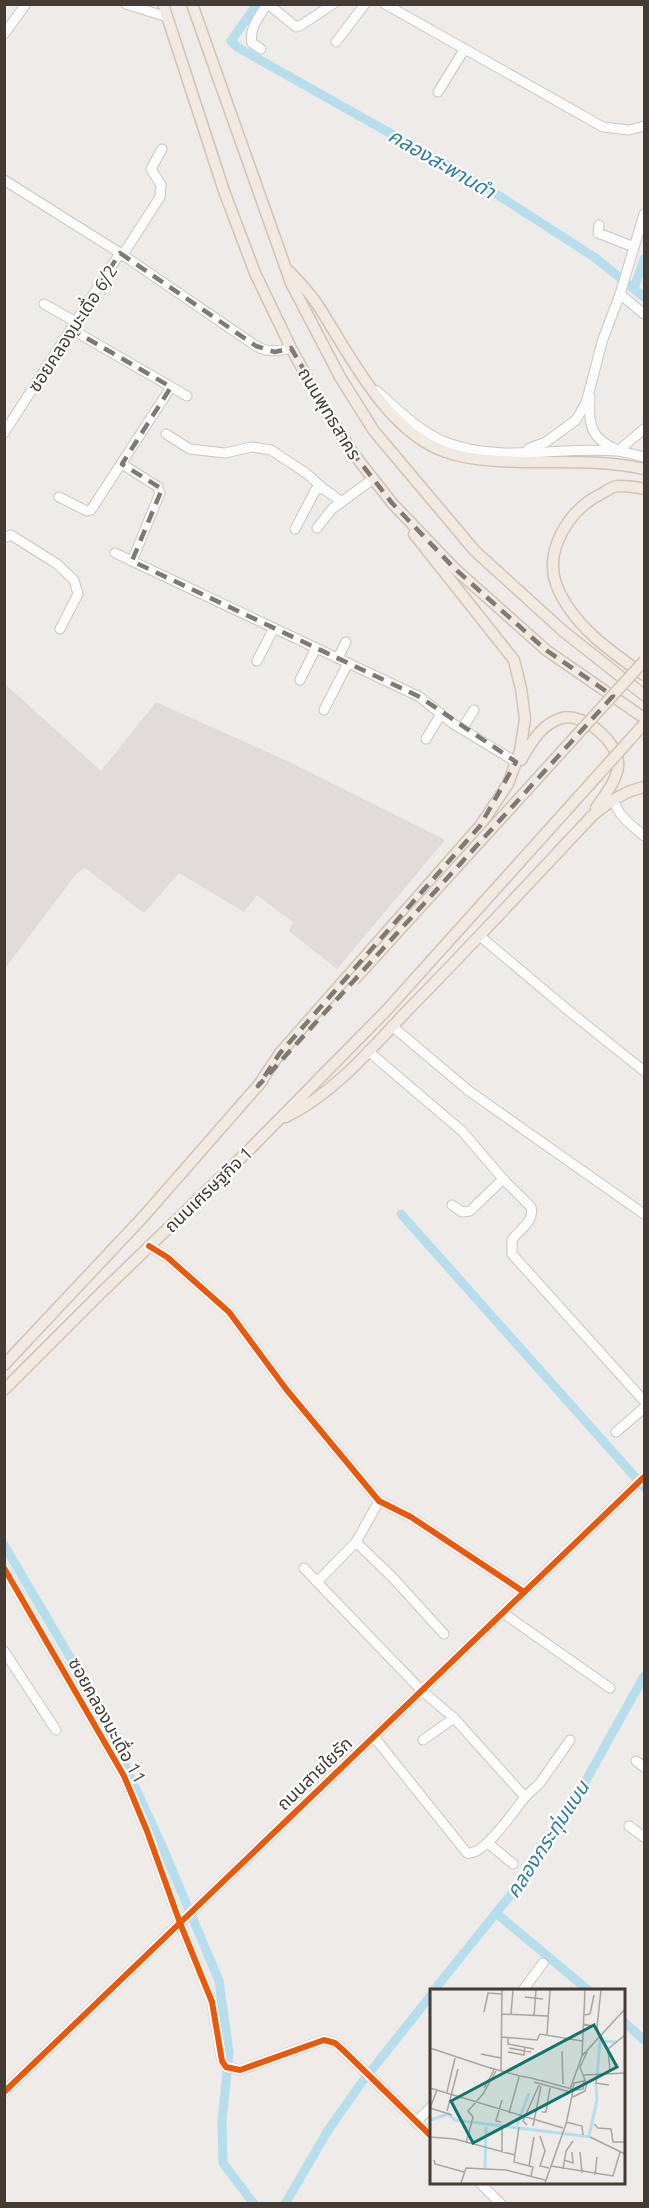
<svg xmlns="http://www.w3.org/2000/svg" width="649" height="2208" viewBox="0 0 649 2208" font-family="Ubuntu,'Noto Sans Thai',sans-serif">
	<style>
		.industrial { fill: #e1dcd9 }
		.lines { fill: none; stroke-linecap: round; stroke-linejoin: round }
		.canal { stroke: #b7deed; stroke-width: 9 }
		.minor-casing { stroke: #cbc7c4; stroke-width: 11 }
		.major-casing { stroke: #d0c4b5; stroke-width: 13 }
		.minor { stroke: #fcfcfc; stroke-width: 9 }
		.major { stroke: #f0eae2; stroke-width: 10 }
		.major-bridge-casing { stroke: #d0c4b5; stroke-width: 13; stroke-linecap: butt }
		.major-bridge { stroke: #f0eae2; stroke-width: 10 }
		.cycleway-casing { stroke: #fff; stroke-width: 10 }
		.cycleway { stroke: #e8590c; stroke-width: 6 }
		.marked { fill: none; stroke: #807973; stroke-width: 4.5; stroke-dasharray: 12 8; stroke-linejoin: round }
		.labels { text-anchor: middle; dominant-baseline: central; stroke-width: 4.5; stroke-linejoin: round; paint-order: stroke }
		.street-label { font-size: 18px; fill: #443b34; stroke: #fff }
		.water-label { font-size: 20px; font-style: italic; fill: #2c7d9d; stroke: #fff }
		.inset-river { fill: none; stroke: #b7deed; stroke-width: 3 }
		.inset-road { fill: none; stroke: #aaa5a0; stroke-width: 1.5 }
		.view { fill: #0f766e; fill-opacity: 0.15; stroke: #0f766e; stroke-width: 3 }
		.inset-edge { fill: none; stroke: #443b34; stroke-width: 3 }
	</style>
	<rect width="100%" height="100%" fill="#eeebe8"/>
	<path class="industrial" d="M 5,684 L 101,771 L 156,702 L 285,760 L 445,840 L 337,969 L 289,931 L 293,922 L 257,895 L 244,912 L 179,873 L 144,913 L 85,868 L 77,873 L 6,967 L 4,965 Z"/>
	<g class="lines">
		<g class="canal">
			<path d="M 257,4 L 231,41 L 237,47 L 484,186 L 594,257 L 644,297"/>
			<path d="M 634,288 L 644,259"/>
			<path d="M 401,1214 L 644,1487"/>
			<path d="M 4,1545 L 94,1698 L 163,1848 L 219,1981 L 229,2052 L 222,2121 L 223,2163 L 254,2204"/>
			<path d="M 496,1913 L 588,1990"/>
			<path d="M 434,1990 L 525,1877 L 569,1811 L 644,1676"/>
			<path d="M 624,2022 L 644,2040"/>
			<path d="M 285,2204 L 327,2132 L 359,2086 L 432,1994"/>
		</g>
		<g class="minor-casing">
			<g id="minor">
				<path d="M 126,4 L 167,17"/>
				<path d="M 268,4 L 296,27 L 303,24 L 333,4"/>
				<path d="M 385,4 L 603,127 L 629,130 L 644,126"/>
				<path d="M 4,34 L 26,4"/>
				<path d="M 336,42 L 365,4"/>
				<path d="M 261,49 L 252,43 C 249,28 259,17 267,4"/>
				<path d="M 438,92 L 464,50"/>
				<path d="M 4,180 L 120,253 L 256,346 C 268,353 278,351 291,348"/>
				<path d="M 599,225 L 598,233 L 634,247"/>
				<path d="M 122,256 L 160,197 L 161,185 L 151,169 L 162,149"/>
				<path d="M 620,294 L 644,314"/>
				<path d="M 44,304 L 76,322"/>
				<path d="M 71,329 L 187,396"/>
				<path d="M 377,391 C 398,410 421,433 448,443 C 501,463 562,446 617,451 C 626,452 636,455 644,457"/>
				<path d="M 590,397 C 588,424 590,439 618,450"/>
				<path d="M 4,433 L 120,253"/>
				<path d="M 166,434 L 190,449 L 225,453 L 252,447 L 271,450 L 306,473 L 324,489"/>
				<path d="M 528,449 L 546,442 L 576,420 L 586,403 L 603,339 L 620,294 L 644,214"/>
				<path d="M 619,450 L 644,429"/>
				<path d="M 122,464 L 158,487 L 160,493 L 132,561"/>
				<path d="M 59,497 L 87,511 L 91,510 L 171,387"/>
				<path d="M 317,528 L 332,509 L 373,479"/>
				<path d="M 295,529 L 316,489 L 324,489 L 342,502"/>
				<path d="M 4,538 L 11,535 L 57,564 L 74,580 L 78,594 L 60,629"/>
				<path d="M 115,553 L 420,697 L 452,723 L 516,762"/>
				<path d="M 338,658 L 346,642"/>
				<path d="M 257,661 L 274,628"/>
				<path d="M 300,680 L 316,648"/>
				<path d="M 324,710 L 348,663"/>
				<path d="M 462,729 L 474,710"/>
				<path d="M 426,739 L 441,714"/>
				<path d="M 614,800 C 617,816 633,826 644,836"/>
				<path d="M 481,937 L 569,1011 L 644,1071"/>
				<path d="M 392,1026 L 469,1091 L 644,1214"/>
				<path d="M 368,1051 L 462,1131 L 503,1179 L 531,1207 C 535,1222 519,1229 512,1240 L 512,1254 L 644,1401"/>
				<path d="M 452,1205 L 462,1212 L 470,1211 L 503,1179"/>
				<path d="M 149,1246 L 167,1257 L 229,1312 L 286,1389 L 379,1501 L 411,1517 L 524,1592"/>
				<path d="M 616,1432 L 644,1408"/>
				<path d="M 356,1542 L 394,1579 L 444,1634"/>
				<path d="M 4,1568 L 124,1776 L 147,1831 L 180,1923 L 212,2002 L 222,2061 L 226,2067 L 240,2070 L 324,2040 L 335,2043 L 343,2050 L 432,2137"/>
				<path d="M 304,1568 L 317,1582 L 356,1542 L 379,1501"/>
				<path d="M 317,1582 L 421,1690 L 454,1718 L 525,1797 L 540,1783 L 570,1740"/>
				<path d="M 503,1613 L 610,1688"/>
				<path d="M 4,1651 L 56,1730"/>
				<path d="M 374,1737 L 467,1853 C 484,1856 514,1811 525,1797"/>
				<path d="M 423,1740 L 454,1718"/>
				<path d="M 636,1761 L 644,1767"/>
				<path d="M 629,1826 L 644,1837"/>
				<path d="M 488,1843 L 513,1864"/>
				<path d="M 523,1990 L 543,1963"/>
				<path d="M 4,2092 L 644,1477"/>
				<path d="M 416,2122 L 432,2106"/>
				<path d="M 479,2182 L 501,2204"/>
			</g>
		</g>
		<g class="major-casing">
			<g id="major">
				<path d="M 163,4 L 224,191 L 255,273 L 291,348 L 321,403 L 353,453 L 392,503 L 454,568 L 546,650 L 644,718"/>
				<path d="M 192,4 L 291,283 L 340,377 L 374,431 L 475,551 L 563,631 L 644,695"/>
				<path d="M 290,272 C 300,283 311,294 319,307 C 350,355 387,432 446,452 C 462,458 482,460 499,461 C 549,464 595,458 644,469"/>
				<path d="M 644,489 C 637,487 625,486 617,486 C 612,487 606,491 601,494 C 570,509 544,549 556,584 C 571,624 611,652 644,675"/>
				<path d="M 521,760 C 531,743 541,724 562,718 C 584,712 621,744 618,767 C 616,782 604,796 596,808"/>
				<path d="M 258,1086 L 280,1053 L 480,826 L 508,784 L 520,751 L 525,719 L 521,689 L 514,660 L 414,534"/>
				<path d="M 286,1117 C 333,1094 370,1050 406,1012 C 469,948 530,882 592,816 C 607,803 625,791 644,787"/>
				<path d="M 4,1365 L 144,1216 L 262,1081"/>
				<path d="M 4,1390 L 102,1292 L 245,1154 L 385,1012"/>
			</g>
		</g>
		<use href="#minor" class="minor"/>
		<use href="#major" class="major"/>
		<g class="major-bridge-casing">
			<g id="major-bridge">
				<path d="M 354,980 L 644,661"/>
				<path d="M 385,1012 L 644,724"/>
			</g>
		</g>
		<use href="#major-bridge" class="major-bridge"/>
		<g class="cycleway-casing">
			<g id="cycleway">
				<path d="M 149,1246 L 167,1257 L 229,1312 L 286,1389 L 379,1501 L 411,1517 L 524,1592"/>
				<path d="M 4,1568 L 124,1776 L 147,1831 L 180,1923 L 212,2002 L 222,2061 L 226,2067 L 240,2070 L 324,2040 L 335,2043 L 343,2050 L 432,2137"/>
				<path d="M 4,2092 L 644,1477"/>
			</g>
		</g>
		<use href="#cycleway" class="cycleway"/>
	</g>
	<path class="marked" d="M 120,253 L 256,346 L 275,352 L 291,348 L 353,453 L 392,503 L 454,568 L 546,650 L 613,696 L 258,1086 L 280,1053 L 480,826 L 516,762 L 420,697 L 132,561 L 162,489 L 122,464 L 171,387 L 71,329 Z"/>
	<g class="labels">
		<g class="street-label">
			<text transform="translate(72 328) rotate(-57)">ซอยคลองมะเดื่อ 6/2</text>
			<text transform="translate(330 413) rotate(59)">ถนนพุทธสาคร</text>
			<text transform="translate(208 1189) rotate(-44)">ถนนเศรษฐกิจ 1</text>
			<text transform="translate(108 1720) rotate(61)">ซอยคลองมะเดื่อ 11</text>
			<text transform="translate(314 1773) rotate(-44)">ถนนสายใยรัก</text>
		</g>
		<g class="water-label">
			<text transform="translate(442 163) rotate(30)">คลองสะพานดำ</text>
			<text transform="translate(547 1839) rotate(-57)">คลองกระทุ่มแบน</text>
		</g>
	</g>
	<g transform="translate(430 1989)">
		<rect width="195" height="195" fill="#eeebe8"/>
		<path class="inset-river" d="M 167,88 L 170,52 L 187,53M 0,131 L 18,125 L 25,131 L 161,148M 87,136 L 99,104M 159,147 L 167,111 L 166,94M 55,180 L 56,138"/>
		<path class="inset-road" d="M 95,8 L 113,10M 54,23 L 58,4 L 72,5M 71,25 L 118,27M 81,25 L 83,1M 154,26 L 160,25 L 164,6M 104,27 L 106,1M 153,35 L 167,38 L 169,47M 167,38 L 171,1M 117,46 L 120,1M 71,48 L 107,51 L 110,45 L 152,52M 78,49 L 78,55 L 104,60M 0,59 L 57,78 L 90,87 L 101,89 L 108,91 L 113,92 L 145,101 L 153,100 L 154,92 L 144,94 L 143,99 L 142,107 L 138,126 L 136,135 L 115,194M 79,59 L 101,63M 132,62 L 133,95M 78,63 L 94,66 L 95,58M 51,65 L 71,69M 152,67 L 155,1M 71,82 L 72,1M 180,83 L 178,60 L 195,46M 154,86 L 195,84M 167,86 L 166,94 L 179,96M 104,93 L 140,103M 156,94 L 150,78 L 157,63M 0,99 L 133,139M 54,99 L 64,81M 140,100 L 152,67 L 195,20M 17,103 L 25,69M 143,108 L 155,102 L 157,93M 0,119 L 22,126M 0,119 L 7,101M 17,122 L 28,80M 112,123 L 116,123 L 120,99M 79,124 L 89,88M 71,133 L 66,132 L 72,111M 136,133 L 152,137 L 153,146M 164,135 L 168,139 L 181,140 L 183,153 L 195,153M 97,136 L 93,132 L 109,96M 103,137 L 111,97M 110,147 L 115,162 L 110,177 L 119,179M 0,148 L 25,150 L 85,166 L 84,173 L 103,178 L 101,187M 160,148 L 195,165M 36,154 L 43,128 L 38,122 L 53,105 L 66,82M 72,163 L 72,138M 150,163 L 152,184M 85,165 L 89,138M 4,171 L 5,175 L 34,183M 134,171 L 143,174 L 142,163M 99,177 L 104,148M 121,177 L 183,187 L 190,163M 133,180 L 136,162 L 143,152M 165,186 L 167,168M 31,194 L 36,179 L 76,181 L 115,191"/>
		<path class="view" d="M 164,36 L 187,78 L 43,154 L 21,112 Z"/>
		<rect width="195" height="195" class="inset-edge"/>
	</g>
	<rect width="649" height="2208" fill="none" stroke="#443b34" stroke-width="12"/>
</svg>
